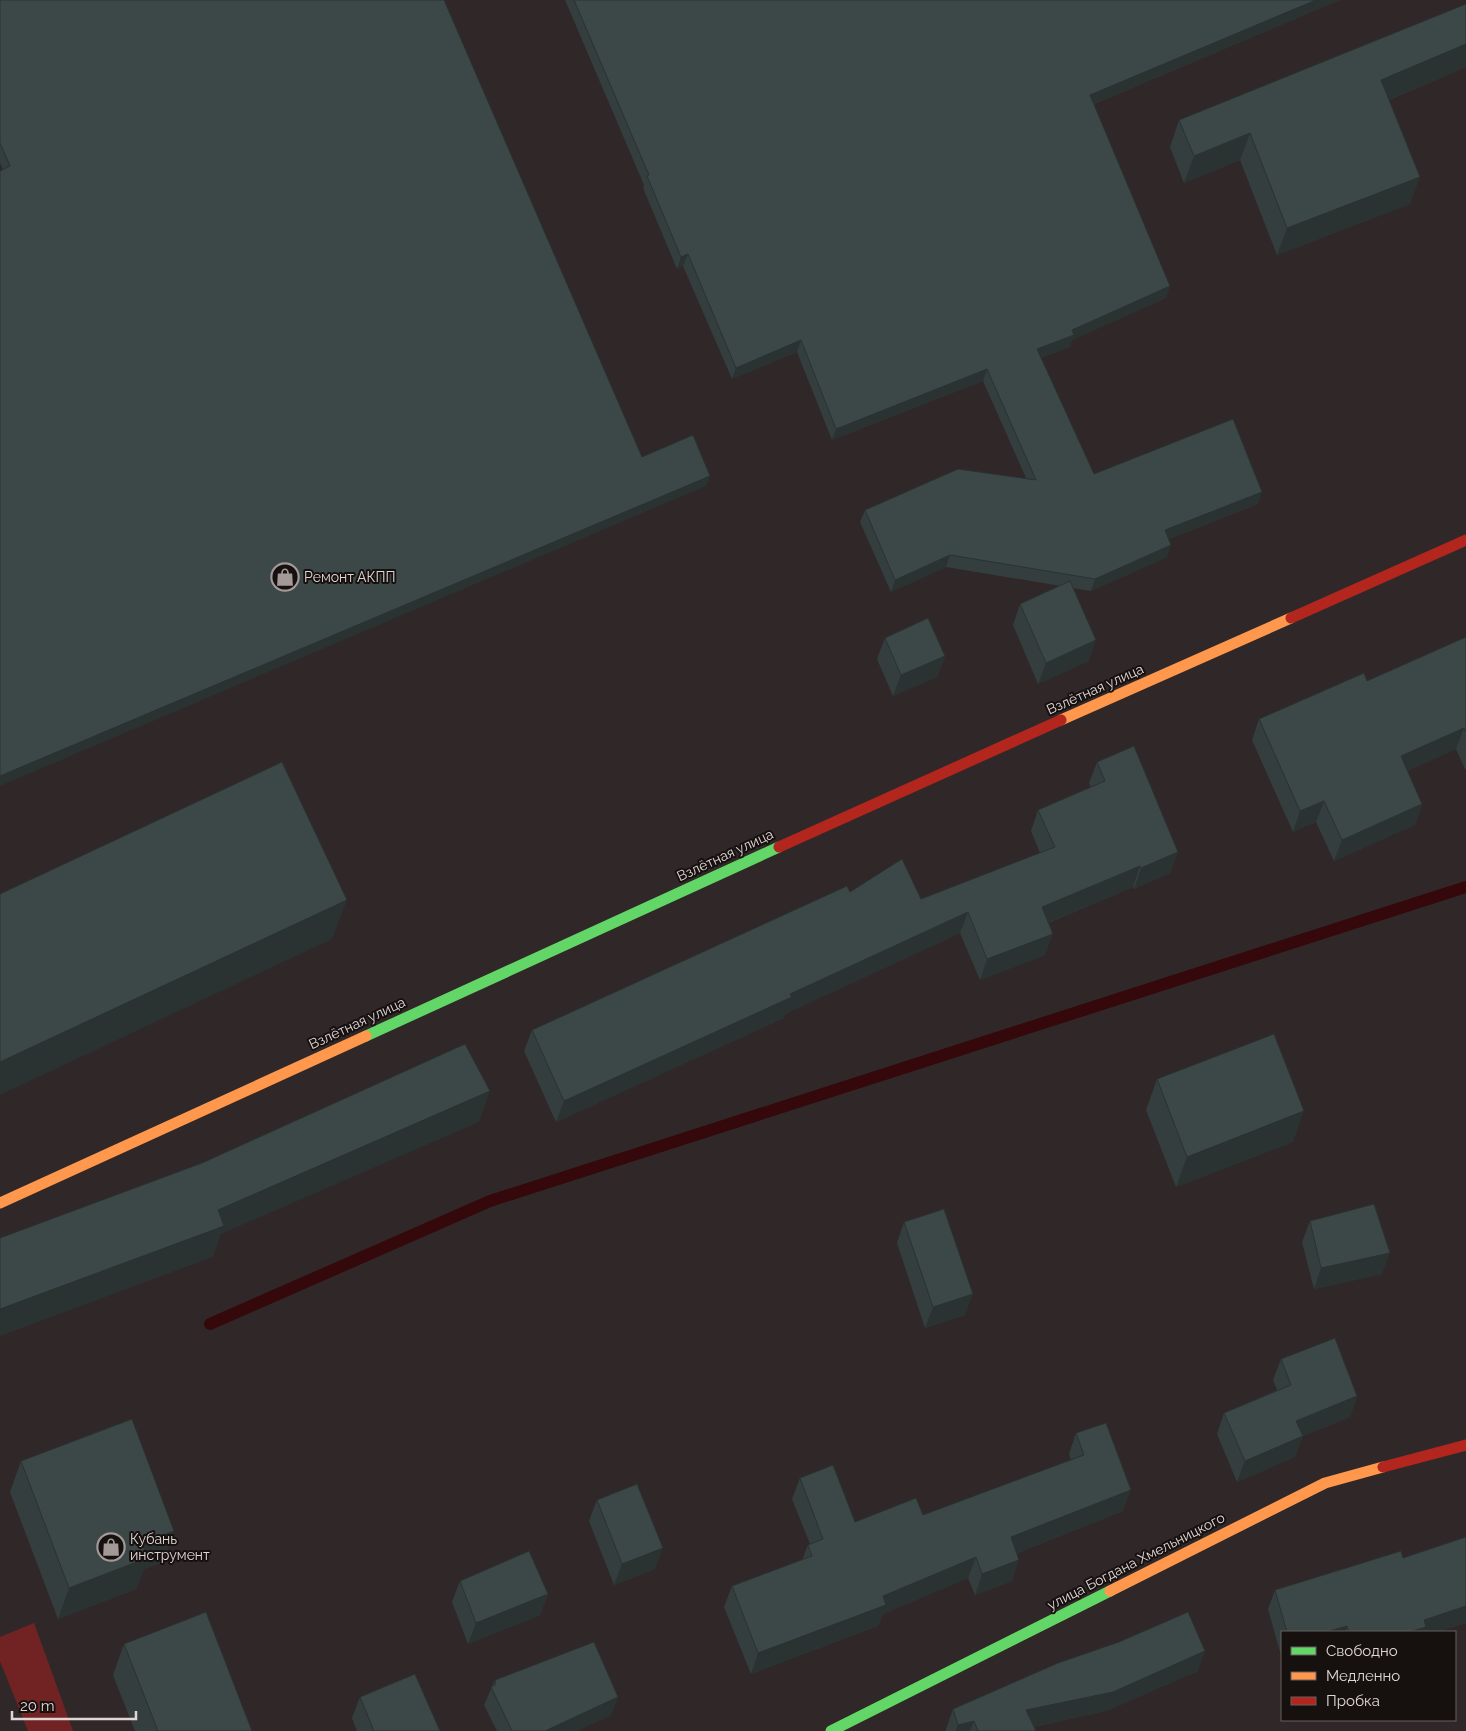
<svg xmlns="http://www.w3.org/2000/svg" width="1466" height="1731" viewBox="0 0 1466 1731" font-family="Raleway,sans-serif">
	<style>
		.green { fill: #712324 }
		.lines { fill: none; stroke-linecap: round; stroke-linejoin: round }
		.stream { stroke: #35090b; stroke-width: 12 }
		.fast { stroke: #63d668; stroke-width: 11 }
		.slow { stroke: #ff974d; stroke-width: 11 }
		.jam { stroke: #b3261e; stroke-width: 11 }
		.wall { fill: #343e3e }
		.shaded-wall { fill: #2a3232 }
		.building { fill: #3c4848; stroke: #2a3232 }
		.labels { text-anchor: middle; dominant-baseline: central; stroke-width: 4; stroke-linejoin: round; paint-order: stroke }
		.poi-label { font-size: 14px; fill: #e0d6d5; stroke: #16100f; text-anchor: start }
		.street-label { font-size: 14px; fill: #e0d6d5; stroke: #16100f }
	</style>
	<rect width="100%" height="100%" fill="#302828"/>
	<path class="green" d="M 34,1623 L 73,1731 L 28,1731 L 0,1661 L 0,1637 Z"/>
	<g class="lines">
		<path class="stream" d="M 210,1324 L 490,1201 L 1466,887"/>
		<g class="fast">
			<path d="M 366,1036 L 779,847"/>
			<path d="M 831,1731 L 1110,1591"/>
		</g>
		<g class="slow">
			<path d="M 1061,720 L 1291,618"/>
			<path d="M 0,1203 L 366,1036"/>
			<path d="M 1110,1591 L 1325,1483 L 1383,1467"/>
		</g>
		<g class="jam">
			<path d="M 1291,618 L 1466,540"/>
			<path d="M 779,847 L 1061,720"/>
			<path d="M 1383,1467 L 1466,1445"/>
		</g>
	</g>
	<g class="wall">
		<path d="M 0,0 L 642,457 L 710,476 L 706,486 L 3,170 L 0,163 Z"/>
		<path d="M 565,0 L 1340,0 L 1094,104 L 1166,298 L 1072,340 L 1070,347 L 1041,358 L 1094,474 L 1258,504 L 1169,539 L 1167,557 L 1091,591 L 1073,588 L 1089,661 L 1038,684 L 1013,625 L 1020,604 L 1061,586 L 946,567 L 891,592 L 860,522 L 865,510 L 1026,478 L 983,381 L 832,440 L 797,352 L 732,379 L 683,266 L 677,269 L 643,188 L 644,185 Z"/>
		<path d="M 1466,67 L 1389,100 L 1410,204 L 1277,255 L 1240,160 L 1184,183 L 1170,147 L 1179,120 Z"/>
		<path d="M 1466,637 L 1466,769 L 1465,769 L 1456,749 L 1407,771 L 1422,804 L 1415,825 L 1334,861 L 1316,822 L 1293,832 L 1252,740 L 1259,719 L 1367,681 Z"/>
		<path d="M 885,638 L 945,656 L 937,677 L 893,696 L 877,659 Z"/>
		<path d="M 1097,762 L 1178,852 L 1170,873 L 1134,889 L 1133,887 L 1048,923 L 1045,955 L 980,980 L 960,933 L 785,1014 L 784,1018 L 556,1122 L 524,1051 L 532,1030 L 850,892 L 921,899 L 1040,853 L 1031,831 L 1038,810 L 1091,787 L 1089,783 Z"/>
		<path d="M 1157,1079 L 1293,1142 L 1176,1187 L 1146,1110 Z"/>
		<path d="M 1310,1221 L 1382,1274 L 1314,1289 L 1302,1242 Z"/>
		<path d="M 904,1222 L 965,1315 L 925,1328 L 897,1243 Z"/>
		<path d="M 1281,1359 L 1357,1396 L 1350,1417 L 1303,1436 L 1295,1457 L 1237,1482 L 1217,1434 L 1224,1413 L 1277,1390 L 1273,1380 Z"/>
		<path d="M 1076,1433 L 1123,1511 L 1017,1553 L 1012,1581 L 975,1595 L 968,1578 L 883,1614 L 878,1626 L 751,1674 L 724,1607 L 732,1586 L 802,1560 L 808,1545 L 810,1544 L 792,1499 L 800,1478 L 855,1522 L 923,1515 L 1071,1460 L 1069,1454 Z"/>
		<path d="M 21,1461 L 163,1562 L 144,1569 L 136,1589 L 58,1619 L 10,1492 Z"/>
		<path d="M 597,1500 L 655,1569 L 614,1585 L 589,1521 Z"/>
		<path d="M 1466,1537 L 1466,1623 L 1437,1632 L 1282,1632 L 1282,1659 L 1268,1609 L 1275,1590 L 1403,1558 Z"/>
		<path d="M 460,1581 L 548,1594 L 540,1615 L 468,1644 L 452,1602 Z"/>
		<path d="M 124,1644 L 252,1731 L 135,1731 L 113,1675 Z"/>
		<path d="M 1198,1671 L 1106,1711 L 1034,1727 L 1036,1731 L 946,1731 L 946,1729 L 953,1709 Z"/>
		<path d="M 495,1680 L 618,1697 L 611,1715 L 577,1731 L 497,1731 L 484,1705 Z"/>
		<path d="M 360,1697 L 440,1731 L 357,1731 L 352,1718 Z"/>
	</g>
	<g class="shaded-wall">
		<path d="M 1316,0 L 1340,0 L 1086,107 L 1090,95 Z"/>
		<path d="M 1466,44 L 1466,67 L 1371,107 L 1381,80 Z"/>
		<path d="M 1250,133 L 1240,160 L 1184,183 L 1194,156 Z"/>
		<path d="M 1420,177 L 1410,204 L 1277,255 L 1287,228 Z"/>
		<path d="M 688,254 L 683,266 L 677,269 L 681,257 Z"/>
		<path d="M 1170,286 L 1166,298 L 1072,340 L 1070,347 L 1033,361 L 1037,349 L 1072,330 Z"/>
		<path d="M 801,340 L 797,352 L 732,379 L 736,368 Z"/>
		<path d="M 987,369 L 983,381 L 832,440 L 836,429 Z"/>
		<path d="M 710,476 L 706,486 L 0,786 L 0,776 Z"/>
		<path d="M 1262,492 L 1258,504 L 1161,542 L 1165,530 Z"/>
		<path d="M 1171,545 L 1167,557 L 1091,591 L 1095,579 Z"/>
		<path d="M 950,555 L 946,567 L 891,592 L 895,580 Z"/>
		<path d="M 1096,640 L 1089,661 L 1038,684 L 1046,663 Z"/>
		<path d="M 945,656 L 937,677 L 893,696 L 901,675 Z"/>
		<path d="M 1464,728 L 1456,749 L 1393,777 L 1401,756 Z"/>
		<path d="M 1324,801 L 1316,822 L 1293,832 L 1300,811 Z"/>
		<path d="M 1422,804 L 1415,825 L 1334,861 L 1342,840 Z"/>
		<path d="M 1178,852 L 1170,873 L 1134,889 L 1141,868 Z"/>
		<path d="M 1140,866 L 1133,887 L 1034,928 L 1042,907 Z"/>
		<path d="M 347,900 L 332,939 L 0,1095 L 0,1062 Z"/>
		<path d="M 968,912 L 960,933 L 785,1014 L 784,1018 L 556,1122 L 564,1101 L 790,994 Z"/>
		<path d="M 1053,934 L 1045,955 L 980,980 L 987,959 Z"/>
		<path d="M 490,1091 L 479,1122 L 221,1234 L 213,1257 L 0,1336 L 0,1309 L 218,1210 Z"/>
		<path d="M 1304,1111 L 1293,1142 L 1176,1187 L 1187,1157 Z"/>
		<path d="M 1390,1253 L 1382,1274 L 1314,1289 L 1321,1268 Z"/>
		<path d="M 973,1294 L 965,1315 L 925,1328 L 933,1307 Z"/>
		<path d="M 1357,1396 L 1350,1417 L 1303,1436 L 1295,1457 L 1237,1482 L 1245,1461 L 1296,1421 Z"/>
		<path d="M 1131,1490 L 1123,1511 L 1003,1558 L 1011,1537 Z"/>
		<path d="M 174,1531 L 163,1562 L 144,1569 L 136,1589 L 58,1619 L 69,1588 L 142,1543 Z"/>
		<path d="M 663,1548 L 655,1569 L 614,1585 L 622,1564 Z"/>
		<path d="M 976,1557 L 968,1578 L 883,1614 L 878,1626 L 751,1674 L 758,1653 L 883,1596 Z"/>
		<path d="M 1019,1560 L 1012,1581 L 975,1595 L 982,1574 Z"/>
		<path d="M 548,1594 L 540,1615 L 468,1644 L 476,1623 Z"/>
		<path d="M 1466,1606 L 1466,1623 L 1437,1632 L 1409,1632 L 1424,1620 Z"/>
		<path d="M 1347,1626 L 1345,1632 L 1326,1632 Z"/>
		<path d="M 1205,1651 L 1198,1671 L 1106,1711 L 1019,1730 L 1026,1710 Z"/>
		<path d="M 618,1697 L 611,1715 L 577,1731 L 545,1731 Z"/>
		<path d="M 974,1721 L 970,1731 L 955,1731 L 958,1725 Z"/>
	</g>
	<g class="building">
		<path d="M 0,0 L 444,0 L 642,457 L 693,435 L 710,476 L 0,776 L 0,171 L 10,166 L 0,143 Z"/>
		<path d="M 574,0 L 1316,0 L 1090,95 L 1170,286 L 1072,330 L 1074,335 L 1037,349 L 1094,474 L 1233,419 L 1262,492 L 1165,530 L 1171,545 L 1095,579 L 950,555 L 895,580 L 865,510 L 958,469 L 1036,480 L 987,369 L 836,429 L 801,340 L 736,368 L 688,254 L 681,257 L 647,176 L 649,175 Z"/>
		<path d="M 1466,4 L 1466,44 L 1381,80 L 1420,177 L 1287,228 L 1250,133 L 1194,156 L 1179,120 Z"/>
		<path d="M 1070,581 L 1096,640 L 1046,663 L 1020,604 Z"/>
		<path d="M 928,618 L 945,656 L 901,675 L 885,638 Z"/>
		<path d="M 1466,637 L 1466,732 L 1464,728 L 1401,756 L 1422,804 L 1342,840 L 1324,801 L 1300,811 L 1259,719 L 1364,673 L 1367,681 Z"/>
		<path d="M 1134,746 L 1178,852 L 1141,868 L 1140,866 L 1042,907 L 1053,934 L 987,959 L 968,912 L 790,994 L 792,997 L 564,1101 L 532,1030 L 847,886 L 850,892 L 902,859 L 921,899 L 1055,847 L 1038,810 L 1105,781 L 1097,762 Z"/>
		<path d="M 282,762 L 347,900 L 0,1062 L 0,894 Z"/>
		<path d="M 1274,1034 L 1304,1111 L 1187,1157 L 1157,1079 Z"/>
		<path d="M 465,1044 L 490,1091 L 218,1210 L 224,1226 L 0,1309 L 0,1238 L 202,1163 Z"/>
		<path d="M 1374,1204 L 1390,1253 L 1321,1268 L 1310,1221 Z"/>
		<path d="M 944,1209 L 973,1294 L 933,1307 L 904,1222 Z"/>
		<path d="M 1335,1338 L 1357,1396 L 1296,1421 L 1303,1436 L 1245,1461 L 1224,1413 L 1291,1385 L 1281,1359 Z"/>
		<path d="M 132,1419 L 174,1531 L 142,1543 L 147,1558 L 69,1588 L 21,1461 Z"/>
		<path d="M 1106,1423 L 1131,1490 L 1011,1537 L 1019,1560 L 982,1574 L 976,1557 L 883,1596 L 886,1605 L 758,1653 L 732,1586 L 812,1556 L 808,1545 L 823,1539 L 800,1478 L 833,1465 L 855,1522 L 916,1498 L 923,1515 L 1084,1455 L 1076,1433 Z"/>
		<path d="M 637,1484 L 663,1548 L 622,1564 L 597,1500 Z"/>
		<path d="M 1466,1537 L 1466,1606 L 1424,1620 L 1426,1627 L 1409,1632 L 1349,1632 L 1347,1626 L 1326,1632 L 1287,1632 L 1275,1590 L 1401,1551 L 1403,1558 Z"/>
		<path d="M 529,1551 L 548,1594 L 476,1623 L 460,1581 Z"/>
		<path d="M 206,1612 L 252,1731 L 158,1731 L 124,1644 Z"/>
		<path d="M 1188,1612 L 1205,1651 L 1113,1692 L 1026,1710 L 1036,1731 L 978,1731 L 974,1721 L 958,1725 L 953,1709 L 1058,1663 L 1119,1642 Z"/>
		<path d="M 594,1642 L 618,1697 L 545,1731 L 512,1731 L 491,1687 L 496,1684 L 495,1680 Z"/>
		<path d="M 415,1674 L 440,1731 L 374,1731 L 360,1697 Z"/>
	</g>
	<defs>
		<g id="shop-ring" transform="scale(1.4375)"><circle r="9.5" fill="#16100f" stroke="#a29998" stroke-width="1.5"/><path d="M-5-2.5h2.3a2.7 3.5 0 0 1 5.4 0H5L5.5 6h-11ZM-1.5-2.5h3a1.5 2.3 0 0 0-3 0Z" fill="#a29998"/></g>
	</defs>
	<g fill-rule="evenodd">
		<use href="#shop-ring" x="285" y="577"/>
		<use href="#shop-ring" x="111" y="1547"/>
	</g>
	<g class="labels">
		<g class="poi-label">
			<text x="304" y="577">Ремонт АКПП</text>
			<text x="130" y="1539">Кубань<tspan x="130" dy="16">инструмент</tspan></text>
		</g>
		<g class="street-label">
			<text transform="translate(1095 689) rotate(-24)">Взлётная улица</text>
			<text transform="translate(725 855) rotate(-25)">Взлётная улица</text>
			<text transform="translate(357 1023) rotate(-25)">Взлётная улица</text>
			<text transform="translate(1136 1561) rotate(-27)">улица Богдана Хмельницкого</text>
		</g>
	</g>
	<rect x="1281" y="1631" width="175" height="90" fill="#16100f" stroke="#675f5e"/>
	<rect x="1291" y="1647" width="25" height="8" fill="#63d668" stroke="#675f5e"/>
	<text x="1326" y="1656" font-size="15" fill="#e0d6d5">Свободно</text>
	<rect x="1291" y="1672" width="25" height="8" fill="#ff974d" stroke="#675f5e"/>
	<text x="1326" y="1681" font-size="15" fill="#e0d6d5">Медленно</text>
	<rect x="1291" y="1697" width="25" height="8" fill="#b3261e" stroke="#675f5e"/>
	<text x="1326" y="1706" font-size="15" fill="#e0d6d5">Пробка</text>
	<path d="M12 1711v8h124v-8" fill="none" stroke="#e0d6d5" stroke-width="2.5"/>
	<text x="20" y="1711" font-size="15" fill="#e0d6d5" stroke="#16100f" stroke-width="4" paint-order="stroke">20 m</text>
</svg>
